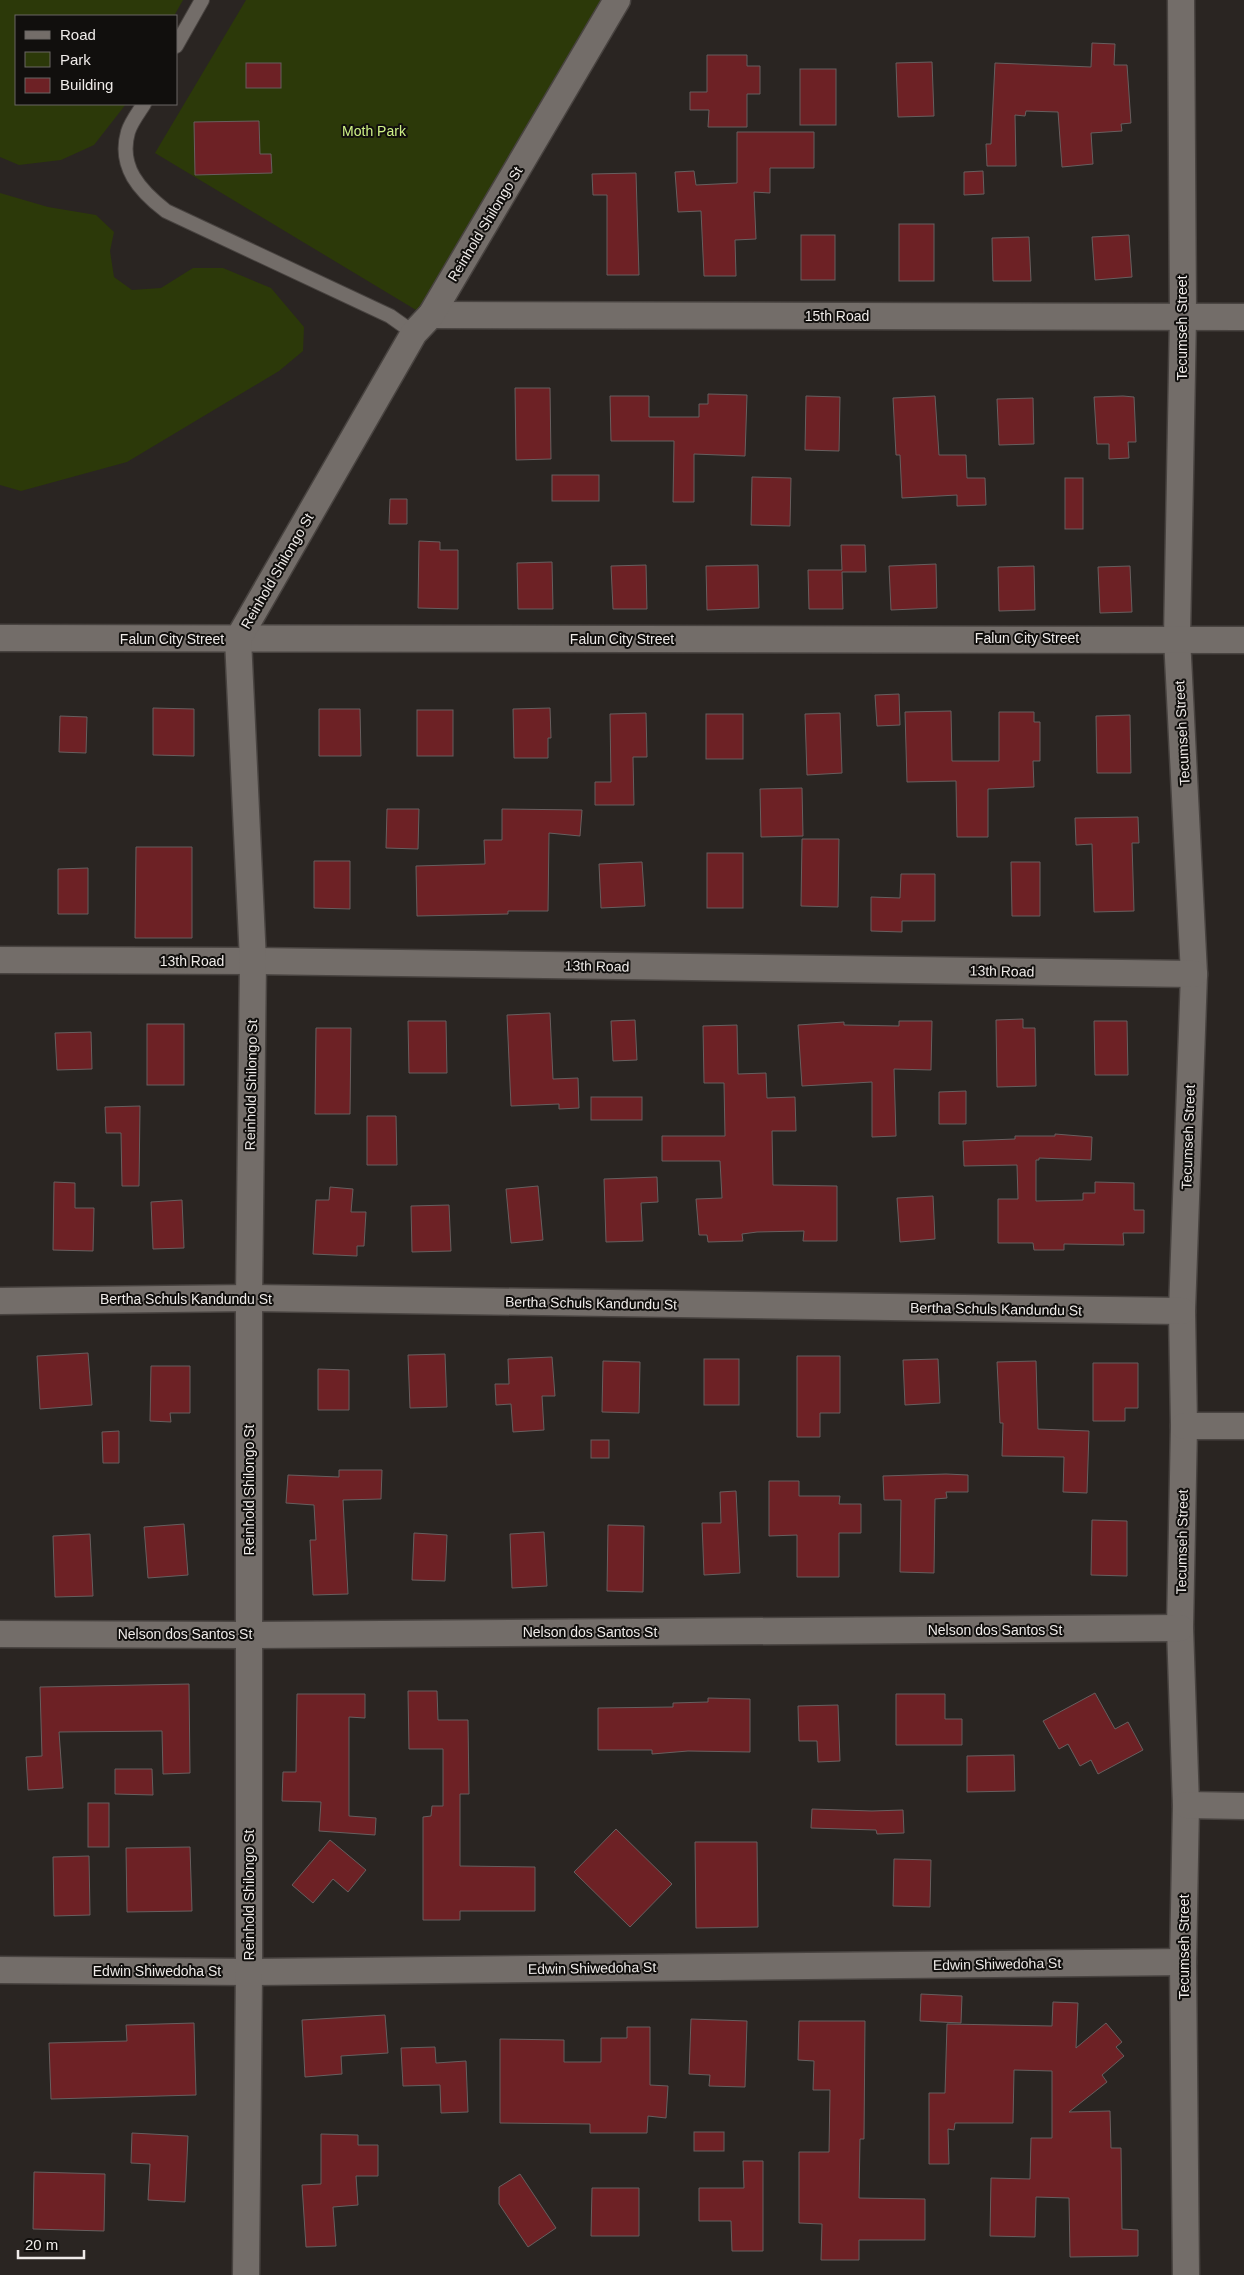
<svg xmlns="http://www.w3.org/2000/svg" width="1244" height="2275" viewBox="0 0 1244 2275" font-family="Helvetica,sans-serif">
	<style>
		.green { fill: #2c3909 }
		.building { fill: #6d2125; stroke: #675f5f }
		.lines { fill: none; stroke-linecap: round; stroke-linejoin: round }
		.service-casing { stroke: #484340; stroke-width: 16 }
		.minor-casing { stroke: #484340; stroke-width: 29 }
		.service { stroke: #736d69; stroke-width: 14 }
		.minor { stroke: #736d69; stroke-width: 26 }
		.labels { text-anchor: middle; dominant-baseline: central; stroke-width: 4; stroke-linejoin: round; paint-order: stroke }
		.park-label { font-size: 14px; fill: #cff287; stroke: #110f0d }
		.street-label { font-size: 14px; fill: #efebe9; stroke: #110f0d }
	</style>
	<rect width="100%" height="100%" fill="#2a2522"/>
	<g class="green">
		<path d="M 0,0 L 183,0 L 174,16 L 16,16 L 16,104 L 126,104 L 94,145 L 61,160 L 19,165 L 0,157 Z"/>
		<path d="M 246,0 L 606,0 L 421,313 L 155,153 Z"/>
		<path d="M 0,193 L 48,207 L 96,215 L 114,232 L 110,251 L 114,277 L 132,290 L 161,288 L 193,268 L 223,268 L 271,288 L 304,327 L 303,351 L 279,371 L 127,462 L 21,491 L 0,485 Z"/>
	</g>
	<g class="building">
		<path d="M 1092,43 L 1115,44 L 1114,65 L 1127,65 L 1131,123 L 1121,124 L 1122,131 L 1091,133 L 1093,164 L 1062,167 L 1058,112 L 1026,111 L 1025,116 L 1015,115 L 1016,166 L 987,166 L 986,144 L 991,144 L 995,63 L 1091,67 Z"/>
		<path d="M 707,55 L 747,55 L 747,66 L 760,66 L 760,94 L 747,94 L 747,127 L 708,127 L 709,110 L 690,110 L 690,92 L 707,92 Z"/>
		<path d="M 932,62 L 934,116 L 898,117 L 896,63 Z"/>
		<rect x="246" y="63" width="35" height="25"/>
		<rect x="800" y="69" width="36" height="56"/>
		<path d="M 259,121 L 260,154 L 271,154 L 272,173 L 195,175 L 194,122 Z"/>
		<path d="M 737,132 L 814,132 L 814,168 L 770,168 L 770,193 L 754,192 L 756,239 L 735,240 L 736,276 L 704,276 L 701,211 L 678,212 L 675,172 L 694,171 L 696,185 L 737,183 Z"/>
		<path d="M 983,171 L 984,194 L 964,195 L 964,172 Z"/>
		<path d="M 636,173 L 639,275 L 607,275 L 607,195 L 593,195 L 592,174 Z"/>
		<rect x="899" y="224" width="35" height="57"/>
		<rect x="801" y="235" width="34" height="45"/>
		<path d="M 1129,235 L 1132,277 L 1095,280 L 1092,237 Z"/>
		<path d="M 1029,237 L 1031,281 L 993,281 L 992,238 Z"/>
		<path d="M 515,388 L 550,388 L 551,459 L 516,460 Z"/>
		<path d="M 708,394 L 747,395 L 745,456 L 694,454 L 694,502 L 673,502 L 674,441 L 611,441 L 610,396 L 649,396 L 649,417 L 699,417 L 699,404 L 708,404 Z"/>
		<path d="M 806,396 L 840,397 L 839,451 L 805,450 Z"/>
		<path d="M 935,396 L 939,455 L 966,455 L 967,478 L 985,478 L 986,505 L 957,506 L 957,495 L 902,498 L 900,455 L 896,455 L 893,398 Z"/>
		<path d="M 1123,396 L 1134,397 L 1136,442 L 1128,442 L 1129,458 L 1109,459 L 1109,444 L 1097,444 L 1094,397 Z"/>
		<path d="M 1033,398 L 1034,444 L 999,445 L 997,399 Z"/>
		<rect x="552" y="475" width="47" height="26"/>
		<path d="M 752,477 L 791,478 L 790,526 L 751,525 Z"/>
		<rect x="1065" y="478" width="18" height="51"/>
		<path d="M 390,499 L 407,499 L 407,524 L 389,524 Z"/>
		<path d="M 419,541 L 440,542 L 440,550 L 458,550 L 458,609 L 418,608 Z"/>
		<path d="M 841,545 L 865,545 L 866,572 L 842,572 L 843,609 L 809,609 L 808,570 L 842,570 Z"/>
		<path d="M 552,562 L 553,609 L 518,609 L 517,563 Z"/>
		<path d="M 936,564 L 937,608 L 891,610 L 889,566 Z"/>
		<path d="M 646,565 L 647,609 L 613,609 L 611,566 Z"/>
		<path d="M 758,565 L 759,608 L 707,610 L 706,566 Z"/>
		<path d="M 1034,566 L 1035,610 L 999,611 L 998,567 Z"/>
		<path d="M 1130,566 L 1132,612 L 1100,613 L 1098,567 Z"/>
		<path d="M 899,694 L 900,725 L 877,726 L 875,695 Z"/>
		<path d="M 153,708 L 194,709 L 194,756 L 153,755 Z"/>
		<path d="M 550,708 L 551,738 L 548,738 L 548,758 L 514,758 L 513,709 Z"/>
		<path d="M 319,709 L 360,709 L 361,756 L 319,756 Z"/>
		<rect x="417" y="710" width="36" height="46"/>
		<path d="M 951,711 L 952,761 L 999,761 L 999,712 L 1034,712 L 1034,722 L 1040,722 L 1040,761 L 1033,761 L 1034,787 L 988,789 L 988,837 L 957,837 L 956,781 L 907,782 L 905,712 Z"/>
		<path d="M 646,713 L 647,757 L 633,757 L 634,805 L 595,805 L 595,782 L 611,782 L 610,714 Z"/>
		<path d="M 840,713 L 842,773 L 807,775 L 805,714 Z"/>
		<rect x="706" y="714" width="37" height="45"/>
		<path d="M 1130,715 L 1131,773 L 1097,773 L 1096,716 Z"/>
		<path d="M 60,716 L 87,717 L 86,753 L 59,752 Z"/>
		<path d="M 802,788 L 803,836 L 761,837 L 760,789 Z"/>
		<path d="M 387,809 L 419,809 L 418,849 L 386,848 Z"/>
		<path d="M 502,809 L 582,810 L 580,836 L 549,833 L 548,911 L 508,911 L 508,914 L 417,916 L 416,866 L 485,864 L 484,840 L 502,840 Z"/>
		<path d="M 1138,817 L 1139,843 L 1132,843 L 1134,911 L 1094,912 L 1092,844 L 1076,845 L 1075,818 Z"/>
		<path d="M 802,839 L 839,839 L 838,907 L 801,906 Z"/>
		<path d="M 136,847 L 192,847 L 192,938 L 135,938 Z"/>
		<rect x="707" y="853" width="36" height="55"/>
		<path d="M 314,861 L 350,861 L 350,909 L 314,908 Z"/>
		<path d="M 642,862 L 645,906 L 601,908 L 599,864 Z"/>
		<path d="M 1011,862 L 1040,862 L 1040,916 L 1012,916 Z"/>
		<path d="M 88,868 L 88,914 L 58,914 L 58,869 Z"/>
		<path d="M 901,874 L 935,874 L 935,921 L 902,921 L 902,932 L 871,931 L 871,897 L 900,898 Z"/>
		<path d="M 550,1013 L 553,1079 L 578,1078 L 579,1108 L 559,1109 L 559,1104 L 511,1106 L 507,1015 Z"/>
		<path d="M 1023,1019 L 1023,1028 L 1035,1028 L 1036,1086 L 997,1087 L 996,1020 Z"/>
		<path d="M 635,1020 L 637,1060 L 613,1061 L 611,1021 Z"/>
		<path d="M 408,1021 L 446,1021 L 447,1073 L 409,1073 Z"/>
		<path d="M 899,1021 L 932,1021 L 931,1070 L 894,1069 L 896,1136 L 872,1137 L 872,1082 L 802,1086 L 798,1025 L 844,1022 L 844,1025 L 899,1026 Z"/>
		<path d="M 1094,1021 L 1127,1021 L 1128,1075 L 1095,1075 Z"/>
		<rect x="147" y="1024" width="37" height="61"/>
		<path d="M 737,1025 L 738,1074 L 766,1073 L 767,1098 L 795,1097 L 796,1131 L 772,1131 L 773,1185 L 837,1186 L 837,1241 L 803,1241 L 804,1231 L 757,1232 L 742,1234 L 743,1241 L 708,1242 L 707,1235 L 699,1235 L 696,1199 L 722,1198 L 720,1161 L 662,1161 L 662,1136 L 725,1136 L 724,1083 L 704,1083 L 703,1026 Z"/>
		<path d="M 316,1028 L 351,1028 L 350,1114 L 315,1114 Z"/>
		<path d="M 91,1032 L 92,1069 L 57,1070 L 55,1033 Z"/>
		<path d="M 966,1091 L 966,1124 L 939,1124 L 939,1092 Z"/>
		<rect x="591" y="1097" width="51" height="23"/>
		<path d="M 140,1106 L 139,1186 L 122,1186 L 121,1133 L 106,1133 L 105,1107 Z"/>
		<path d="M 367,1116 L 396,1116 L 397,1165 L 367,1165 Z"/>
		<path d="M 1055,1134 L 1092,1137 L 1091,1160 L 1039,1158 L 1039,1160 L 1036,1160 L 1036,1201 L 1083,1200 L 1083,1193 L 1095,1193 L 1095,1182 L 1134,1183 L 1134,1210 L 1144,1210 L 1144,1233 L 1123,1233 L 1124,1245 L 1064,1244 L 1064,1250 L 1034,1250 L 1033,1243 L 998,1243 L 998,1199 L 1018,1199 L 1017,1165 L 964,1166 L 963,1141 L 1015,1139 L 1015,1136 L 1055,1136 Z"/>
		<path d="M 657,1177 L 658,1202 L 641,1203 L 643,1241 L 606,1242 L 604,1179 Z"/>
		<path d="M 54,1182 L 75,1183 L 75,1208 L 94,1208 L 93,1251 L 53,1250 Z"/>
		<path d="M 538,1186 L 543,1240 L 511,1243 L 506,1189 Z"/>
		<path d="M 330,1187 L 353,1189 L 351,1212 L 366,1212 L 364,1246 L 357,1246 L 357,1256 L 313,1254 L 316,1200 L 329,1200 Z"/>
		<path d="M 933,1196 L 935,1239 L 900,1242 L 897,1198 Z"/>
		<path d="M 182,1200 L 184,1248 L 153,1249 L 151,1202 Z"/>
		<path d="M 449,1205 L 451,1251 L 412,1252 L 411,1206 Z"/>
		<path d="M 88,1353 L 92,1405 L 40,1409 L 37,1356 Z"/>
		<path d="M 445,1354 L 447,1407 L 410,1408 L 408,1355 Z"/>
		<path d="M 797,1356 L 840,1356 L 840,1413 L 820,1413 L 820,1437 L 797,1437 Z"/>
		<path d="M 552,1357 L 555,1396 L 542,1396 L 544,1430 L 513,1432 L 511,1404 L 496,1405 L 495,1384 L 509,1384 L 508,1359 Z"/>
		<rect x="704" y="1359" width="35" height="46"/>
		<path d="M 938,1359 L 940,1403 L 905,1405 L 903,1360 Z"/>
		<path d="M 603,1361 L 640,1362 L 639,1413 L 602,1412 Z"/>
		<path d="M 1036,1361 L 1038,1429 L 1089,1431 L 1087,1493 L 1063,1492 L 1064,1457 L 1002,1456 L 1003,1423 L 1000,1423 L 997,1362 Z"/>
		<path d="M 1093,1363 L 1138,1363 L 1138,1408 L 1125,1408 L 1125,1421 L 1093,1421 Z"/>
		<path d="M 151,1366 L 190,1366 L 190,1413 L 170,1413 L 171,1422 L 150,1421 Z"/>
		<path d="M 318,1369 L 349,1370 L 349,1410 L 318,1410 Z"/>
		<path d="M 119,1431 L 119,1463 L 103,1463 L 102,1432 Z"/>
		<rect x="591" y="1440" width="18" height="18"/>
		<path d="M 339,1470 L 382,1470 L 381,1499 L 343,1500 L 348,1594 L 313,1595 L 310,1540 L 316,1540 L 314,1505 L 286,1503 L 288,1475 L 339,1477 Z"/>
		<path d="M 946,1474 L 968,1475 L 968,1492 L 946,1492 L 947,1498 L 935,1499 L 934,1573 L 900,1572 L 901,1500 L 884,1500 L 883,1476 Z"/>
		<path d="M 769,1481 L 799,1481 L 799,1496 L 840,1496 L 839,1504 L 861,1504 L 861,1533 L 839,1533 L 839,1577 L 797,1577 L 797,1535 L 769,1536 Z"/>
		<path d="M 736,1491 L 740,1573 L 704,1575 L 702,1523 L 721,1523 L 720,1492 Z"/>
		<path d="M 1092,1520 L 1127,1521 L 1127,1576 L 1091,1575 Z"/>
		<path d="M 184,1524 L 188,1575 L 148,1578 L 144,1527 Z"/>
		<path d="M 608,1525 L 644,1526 L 643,1592 L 607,1591 Z"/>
		<path d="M 544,1532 L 547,1586 L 512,1588 L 510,1534 Z"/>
		<path d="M 414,1533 L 447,1535 L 445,1581 L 412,1580 Z"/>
		<path d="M 90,1534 L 93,1596 L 55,1597 L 53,1536 Z"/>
		<path d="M 189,1684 L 190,1773 L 163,1774 L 162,1731 L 59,1732 L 63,1788 L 28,1790 L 26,1757 L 42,1756 L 40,1687 Z"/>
		<path d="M 408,1691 L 437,1691 L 438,1720 L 468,1720 L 469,1794 L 460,1794 L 460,1866 L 535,1867 L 535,1911 L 460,1911 L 460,1920 L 423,1920 L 423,1817 L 431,1816 L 432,1806 L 443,1806 L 443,1749 L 409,1749 Z"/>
		<path d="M 1095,1693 L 1115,1729 L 1128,1722 L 1143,1750 L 1098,1774 L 1091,1760 L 1080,1766 L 1068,1744 L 1059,1749 L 1043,1721 Z"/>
		<path d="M 297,1694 L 365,1694 L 365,1718 L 349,1717 L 349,1816 L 376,1818 L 375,1835 L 319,1831 L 321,1802 L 282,1801 L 283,1772 L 296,1772 Z"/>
		<path d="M 896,1694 L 945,1694 L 945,1719 L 962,1719 L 962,1745 L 896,1745 Z"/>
		<path d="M 708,1698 L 750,1699 L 750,1752 L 688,1751 L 652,1754 L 652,1750 L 598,1750 L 598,1708 L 673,1707 L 673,1703 L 708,1702 Z"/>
		<path d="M 838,1705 L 840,1761 L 818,1762 L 817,1741 L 799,1741 L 798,1706 Z"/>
		<path d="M 1014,1755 L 1015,1791 L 967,1792 L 967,1756 Z"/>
		<path d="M 115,1769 L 152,1769 L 153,1795 L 115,1794 Z"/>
		<rect x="88" y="1803" width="21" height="44"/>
		<path d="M 812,1809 L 872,1811 L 903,1810 L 904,1833 L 877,1834 L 876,1830 L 811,1828 Z"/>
		<path d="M 616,1829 L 672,1884 L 630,1927 L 574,1872 Z"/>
		<path d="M 330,1840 L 366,1870 L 348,1892 L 333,1879 L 313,1903 L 292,1885 Z"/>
		<path d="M 695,1842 L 757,1842 L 758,1927 L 696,1928 Z"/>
		<path d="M 190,1847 L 192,1911 L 127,1912 L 126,1848 Z"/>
		<path d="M 89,1856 L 90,1915 L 54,1916 L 53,1857 Z"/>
		<path d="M 894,1859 L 931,1860 L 930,1907 L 893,1906 Z"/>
		<path d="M 921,1994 L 962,1996 L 961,2023 L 920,2021 Z"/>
		<path d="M 1053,2002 L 1078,2003 L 1076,2048 L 1106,2023 L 1122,2042 L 1116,2047 L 1124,2056 L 1102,2075 L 1107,2082 L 1069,2112 L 1110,2111 L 1111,2148 L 1121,2148 L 1122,2229 L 1138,2230 L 1138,2256 L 1070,2257 L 1069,2198 L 1036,2197 L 1035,2237 L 990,2236 L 991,2178 L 1030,2179 L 1031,2138 L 1052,2138 L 1052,2071 L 1014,2070 L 1013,2123 L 955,2123 L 954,2130 L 948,2129 L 949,2164 L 929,2164 L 929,2093 L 945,2093 L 947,2024 L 1052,2026 Z"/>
		<path d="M 385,2015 L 388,2053 L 341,2056 L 342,2074 L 305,2077 L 302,2020 Z"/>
		<path d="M 691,2019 L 747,2021 L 745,2087 L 709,2086 L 710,2075 L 689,2074 Z"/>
		<path d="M 799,2021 L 865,2021 L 864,2139 L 860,2139 L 859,2198 L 925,2199 L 925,2240 L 859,2240 L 859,2260 L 821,2260 L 822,2224 L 799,2223 L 799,2152 L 829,2152 L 830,2090 L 813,2090 L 814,2061 L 798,2060 Z"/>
		<path d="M 194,2023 L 196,2095 L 51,2099 L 49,2043 L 127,2041 L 126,2025 Z"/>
		<path d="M 627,2027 L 650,2027 L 650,2085 L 668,2086 L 666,2118 L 648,2116 L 647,2133 L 590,2133 L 590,2124 L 500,2123 L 500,2039 L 564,2040 L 564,2062 L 601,2062 L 601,2038 L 627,2038 Z"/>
		<path d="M 435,2047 L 436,2063 L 466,2061 L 468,2112 L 441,2113 L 440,2085 L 403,2086 L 401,2048 Z"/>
		<rect x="694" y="2132" width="30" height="19"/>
		<path d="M 132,2133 L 188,2136 L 185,2202 L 148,2200 L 150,2164 L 131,2163 Z"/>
		<path d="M 321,2134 L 358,2135 L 358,2145 L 378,2145 L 378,2176 L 356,2176 L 358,2205 L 333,2207 L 336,2246 L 306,2247 L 302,2185 L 321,2184 Z"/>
		<path d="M 743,2161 L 763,2161 L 763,2251 L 732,2251 L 731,2221 L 699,2221 L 699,2188 L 744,2188 Z"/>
		<path d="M 34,2172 L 105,2174 L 104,2231 L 33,2229 Z"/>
		<path d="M 520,2174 L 556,2228 L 528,2247 L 499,2204 L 499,2187 Z"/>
		<path d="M 592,2188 L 639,2188 L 639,2236 L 591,2236 Z"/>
	</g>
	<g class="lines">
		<g class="service-casing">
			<g id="service">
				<path d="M 176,46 L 202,0"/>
				<path d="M 144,104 C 139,112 131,122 128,132 C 118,167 140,191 166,211 L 390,316 L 414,333"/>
			</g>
		</g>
		<g class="minor-casing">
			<g id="minor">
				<path d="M 1181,0 L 1183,316 L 1177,638 L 1194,974 L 1182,1311 L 1184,1426 L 1180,1628 L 1186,1805 L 1183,1962 L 1186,2275"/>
				<path d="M 431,315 L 1244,317"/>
				<path d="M 0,638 L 1244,640"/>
				<path d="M 0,960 L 253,961 L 1194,974"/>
				<path d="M 0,1301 L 249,1298 L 1182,1311"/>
				<path d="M 1184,1426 L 1244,1426"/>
				<path d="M 0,1634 L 248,1635 L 1180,1628"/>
				<path d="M 1186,1805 L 1244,1806"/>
				<path d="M 0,1970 L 249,1972 L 1183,1962"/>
				<path d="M 246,2275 L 249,1972 L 249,1298 L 253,961 L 238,639 L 414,333 L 431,315 L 617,0"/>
			</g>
		</g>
		<use href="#service" class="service"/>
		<use href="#minor" class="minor"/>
	</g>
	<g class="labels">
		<g class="park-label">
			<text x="374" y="131">Moth Park</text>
		</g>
		<g class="street-label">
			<text transform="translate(485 224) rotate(-59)">Reinhold Shilongo St</text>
			<text x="837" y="316">15th Road</text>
			<text transform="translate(1182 328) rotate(-90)">Tecumseh Street</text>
			<text transform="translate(277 571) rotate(-60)">Reinhold Shilongo St</text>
			<text x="1027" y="638">Falun City Street</text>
			<text x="172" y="639">Falun City Street</text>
			<text x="622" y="639">Falun City Street</text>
			<text transform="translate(1182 733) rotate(-93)">Tecumseh Street</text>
			<text x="192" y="961">13th Road</text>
			<text transform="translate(597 966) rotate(1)">13th Road</text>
			<text transform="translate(1002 971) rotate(1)">13th Road</text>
			<text transform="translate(251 1085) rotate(-89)">Reinhold Shilongo St</text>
			<text transform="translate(1188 1137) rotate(-88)">Tecumseh Street</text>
			<text x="186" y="1299">Bertha Schuls Kandundu St</text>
			<text transform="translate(591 1303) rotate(1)">Bertha Schuls Kandundu St</text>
			<text transform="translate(996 1309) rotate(1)">Bertha Schuls Kandundu St</text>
			<text transform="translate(249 1490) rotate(-90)">Reinhold Shilongo St</text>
			<text transform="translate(1182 1542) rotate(-89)">Tecumseh Street</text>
			<text x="995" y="1630">Nelson dos Santos St</text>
			<text x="590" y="1632">Nelson dos Santos St</text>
			<text x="185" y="1634">Nelson dos Santos St</text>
			<text transform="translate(249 1895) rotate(-90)">Reinhold Shilongo St</text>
			<text transform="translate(1184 1947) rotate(-90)">Tecumseh Street</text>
			<text transform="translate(997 1964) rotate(-1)">Edwin Shiwedoha St</text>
			<text transform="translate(592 1968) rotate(-1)">Edwin Shiwedoha St</text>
			<text x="157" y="1971">Edwin Shiwedoha St</text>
		</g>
	</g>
	<rect x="15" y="15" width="162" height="90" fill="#110f0d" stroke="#6a6765"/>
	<rect x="25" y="31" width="25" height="8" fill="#736d69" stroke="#6a6765"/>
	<text x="60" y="40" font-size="15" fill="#efebe9">Road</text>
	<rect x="25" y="52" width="25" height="15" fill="#2c3909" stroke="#6a6765"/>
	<text x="60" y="65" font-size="15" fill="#efebe9">Park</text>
	<rect x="25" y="78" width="25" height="15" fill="#6d2125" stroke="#6a6765"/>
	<text x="60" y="90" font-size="15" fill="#efebe9">Building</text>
	<path d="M18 2250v8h66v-8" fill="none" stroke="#efebe9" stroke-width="2.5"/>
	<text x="25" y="2250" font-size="15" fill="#efebe9" stroke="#110f0d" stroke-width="4" paint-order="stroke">20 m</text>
</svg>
